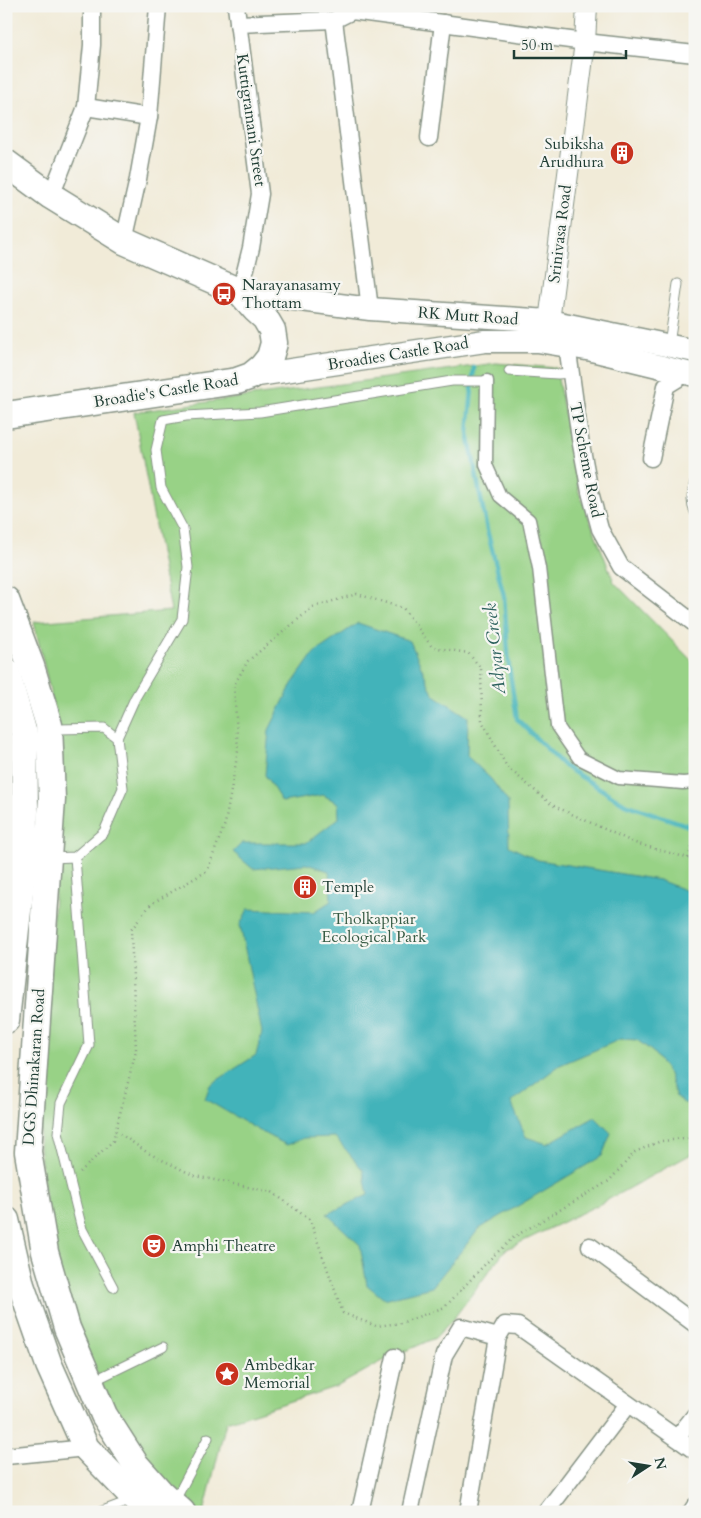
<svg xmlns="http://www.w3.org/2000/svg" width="701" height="1518" viewBox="0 0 701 1518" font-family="Cardo,serif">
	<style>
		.green { fill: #98d286; stroke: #5c885d }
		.water { fill: #43b3ba; stroke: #317877 }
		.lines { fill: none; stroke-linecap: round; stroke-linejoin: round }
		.stream { stroke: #43b3ba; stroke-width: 4.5 }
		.service-casing { stroke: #889486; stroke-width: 11 }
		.pedestrian-casing { stroke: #889486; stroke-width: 15 }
		.minor-casing { stroke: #889486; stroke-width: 19 }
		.tertiary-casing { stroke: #889486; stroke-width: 22 }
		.secondary-casing { stroke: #889486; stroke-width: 25 }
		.primary-casing { stroke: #889486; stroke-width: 29 }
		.path { stroke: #889486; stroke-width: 2.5; stroke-dasharray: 1 4; stroke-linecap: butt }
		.service { stroke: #fff; stroke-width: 9 }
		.pedestrian { stroke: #fff; stroke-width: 12 }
		.minor { stroke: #fff; stroke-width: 16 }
		.tertiary { stroke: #fff; stroke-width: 20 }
		.secondary { stroke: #fff; stroke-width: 22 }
		.primary { stroke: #fff; stroke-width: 26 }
		.labels { text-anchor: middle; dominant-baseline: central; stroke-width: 4.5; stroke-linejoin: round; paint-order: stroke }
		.street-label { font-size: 16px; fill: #1f3d34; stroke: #f6f6f2 }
		.poi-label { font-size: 16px; fill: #1f3d34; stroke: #f6f6f2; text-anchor: start }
		.park-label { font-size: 16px; fill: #375b44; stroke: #f6f6f2 }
		.water-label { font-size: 18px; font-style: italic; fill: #2a605c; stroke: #f6f6f2 }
	</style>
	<rect width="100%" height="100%" fill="#f6f6f2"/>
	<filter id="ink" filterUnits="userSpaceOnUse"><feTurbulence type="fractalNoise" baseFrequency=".02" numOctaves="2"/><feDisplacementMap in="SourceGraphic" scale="10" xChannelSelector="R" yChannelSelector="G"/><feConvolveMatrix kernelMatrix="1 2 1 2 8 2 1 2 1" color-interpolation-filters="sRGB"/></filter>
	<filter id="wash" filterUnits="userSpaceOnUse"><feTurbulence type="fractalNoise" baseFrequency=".0096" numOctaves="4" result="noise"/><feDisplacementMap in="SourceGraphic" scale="20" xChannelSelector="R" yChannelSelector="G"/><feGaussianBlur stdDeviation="1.12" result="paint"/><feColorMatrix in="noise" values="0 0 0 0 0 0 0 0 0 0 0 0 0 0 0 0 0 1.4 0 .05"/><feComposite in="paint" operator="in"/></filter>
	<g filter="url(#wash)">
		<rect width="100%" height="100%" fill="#f1ebd8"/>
		<path class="green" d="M 496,363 L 556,368 L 579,492 L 614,582 L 695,664 L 695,1152 L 600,1204 L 505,1250 L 454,1318 L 435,1338 L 381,1362 L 338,1386 L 226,1422 L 204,1512 L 197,1512 L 149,1465 L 109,1398 L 77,1333 L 51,1243 L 39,1146 L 63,747 L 34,622 L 171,611 L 134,412 Z"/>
		<path class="water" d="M 358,623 L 410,641 L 433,694 L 468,717 L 467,756 L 491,779 L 508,802 L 509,846 L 538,860 L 659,880 L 695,894 L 695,1104 L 684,1103 L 676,1097 L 669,1074 L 653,1052 L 637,1040 L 621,1039 L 560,1065 L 511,1102 L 526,1137 L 547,1144 L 595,1117 L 611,1133 L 602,1156 L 479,1229 L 432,1287 L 384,1299 L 367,1285 L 360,1245 L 327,1214 L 368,1195 L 363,1170 L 335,1137 L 304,1138 L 287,1145 L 265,1134 L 205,1099 L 210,1085 L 256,1055 L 262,1032 L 240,925 L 248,909 L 314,912 L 331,901 L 329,871 L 306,864 L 253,869 L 233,852 L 242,843 L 306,843 L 339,818 L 338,803 L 323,795 L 282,802 L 265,775 L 269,730 L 292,684 L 314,653 Z"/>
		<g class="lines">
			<path class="stream" d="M 474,367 L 468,433 L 487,530 L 504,596 L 509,667 L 517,719 L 564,766 L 625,804 L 695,828"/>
		</g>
	</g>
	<g filter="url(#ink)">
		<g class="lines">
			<g class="service-casing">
				<g id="service">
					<path d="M 669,344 L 678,284"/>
					<path d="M 509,371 L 558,374 L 570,373"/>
					<path d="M 695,482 C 692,493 690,501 695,512"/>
					<path d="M 117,738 L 135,698 L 182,619 L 188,567 L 183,529 L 161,488 L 156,450 L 163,420 L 186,416 L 260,412 L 452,381 L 487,381"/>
					<path d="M 75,857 L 89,1045 L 61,1103 L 58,1133 L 82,1229 L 113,1287"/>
					<path d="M 50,858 L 75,857 L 104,832 L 123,788 L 117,738 L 104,728 L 59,729 L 51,726"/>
					<path d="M 91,1382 L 163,1347"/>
					<path d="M 174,1502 L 208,1438"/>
					<path d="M 100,1512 L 132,1500"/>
				</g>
			</g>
			<g class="pedestrian-casing">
				<path id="pedestrian" d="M 487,381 L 486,465 L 500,496 L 529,520 L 539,568 L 557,726 L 579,758 L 619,778 L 683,783 L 695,782"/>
			</g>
			<g class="minor-casing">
				<g id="minor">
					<path d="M 236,6 L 260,194 L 251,248 L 240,292"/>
					<path d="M 334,20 L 370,309"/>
					<path d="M 238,24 L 334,20 L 352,11 L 585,42 L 695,54"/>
					<path d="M 86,107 L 149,117"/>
					<path d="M 429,138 L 443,23"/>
					<path d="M 51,196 L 86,107 L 92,45 L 92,6"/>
					<path d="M 124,241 L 138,179 L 149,117 L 158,6"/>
					<path d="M 567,345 L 580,439 L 590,492 L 600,529 L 621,567 L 695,624"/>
					<path d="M 651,458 L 666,386 L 687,373"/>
					<path d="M 590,1246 L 695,1324"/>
					<path d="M 677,1438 L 695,1415"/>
					<path d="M 6,1456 L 86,1448"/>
					<path d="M 360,1512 L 395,1357"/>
					<path d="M 410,1512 L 444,1355 L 461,1327 L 498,1337"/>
					<path d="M 468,1512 L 498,1337 L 505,1325 L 518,1326 L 695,1451"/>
					<path d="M 546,1512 L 628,1404"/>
					<path d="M 691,1512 L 695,1506"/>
				</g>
			</g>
			<g class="tertiary-casing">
				<path id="tertiary" d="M 547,337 L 585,42 L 587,6"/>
			</g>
			<g class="secondary-casing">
				<g id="secondary">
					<path d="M 240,292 L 370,309 L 549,321 L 695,351"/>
					<path d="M 251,376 L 485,341 L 538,341 L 592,350 L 695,375"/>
				</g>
			</g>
			<g class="primary-casing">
				<g id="primary">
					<path d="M 6,163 L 51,196 L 124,241 L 240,292 L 255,309 L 265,318 L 272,330 L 274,343 L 270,357 L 262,367 L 251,376 L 237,381 L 6,415"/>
					<path d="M 6,600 L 31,666 L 49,725 L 52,799 L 28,1152 L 45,1252 L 67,1328 L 104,1415 L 136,1465 L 160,1492 L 182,1512"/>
					<path d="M 6,671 L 24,734 L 25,811 L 24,855 L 6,1020"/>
					<path d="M 6,1220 L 21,1285 L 49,1365 L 86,1448 L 148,1512"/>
				</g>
			</g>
			<g class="path">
				<path d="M 688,858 L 695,837"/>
				<path d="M 116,1131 L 148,1153 L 195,1176 L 272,1192 L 310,1220 L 343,1313 L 376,1326 L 401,1323 L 445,1307 L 490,1259 L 514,1237 L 609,1181 L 635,1152 L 661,1141 L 695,1138"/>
				<path d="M 80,1172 L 113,1141 L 136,1051 L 131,930 L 151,904 L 207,871 L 225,824 L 238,751 L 234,685 L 248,661 L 313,607 L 357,594 L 403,608 L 432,647 L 468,653 L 481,668 L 482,721 L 507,767 L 552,805 L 635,843 L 695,860"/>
			</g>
			<use href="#service" class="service"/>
			<use href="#pedestrian" class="pedestrian"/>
			<use href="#minor" class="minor"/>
			<use href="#tertiary" class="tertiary"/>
			<use href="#secondary" class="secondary"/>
			<use href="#primary" class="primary"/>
		</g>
	</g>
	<defs>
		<g id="building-disc" transform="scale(1.25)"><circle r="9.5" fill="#c8321e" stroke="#f6f6f2"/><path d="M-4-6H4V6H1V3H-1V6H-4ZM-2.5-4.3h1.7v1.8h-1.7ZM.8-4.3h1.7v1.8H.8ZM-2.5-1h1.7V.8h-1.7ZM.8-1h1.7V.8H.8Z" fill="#fff"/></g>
		<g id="bus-disc" transform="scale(1.25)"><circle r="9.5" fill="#c8321e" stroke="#f6f6f2"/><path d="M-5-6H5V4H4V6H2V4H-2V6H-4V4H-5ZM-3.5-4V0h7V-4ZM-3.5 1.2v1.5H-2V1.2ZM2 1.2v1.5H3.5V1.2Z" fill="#fff"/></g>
		<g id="theatre-disc" transform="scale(1.25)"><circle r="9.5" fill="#c8321e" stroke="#f6f6f2"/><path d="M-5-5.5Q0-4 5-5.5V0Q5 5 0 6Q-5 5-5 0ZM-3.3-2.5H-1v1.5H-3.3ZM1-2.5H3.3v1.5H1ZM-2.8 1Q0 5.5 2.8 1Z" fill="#fff"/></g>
		<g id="sight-disc" transform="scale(1.25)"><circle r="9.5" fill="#c8321e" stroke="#f6f6f2"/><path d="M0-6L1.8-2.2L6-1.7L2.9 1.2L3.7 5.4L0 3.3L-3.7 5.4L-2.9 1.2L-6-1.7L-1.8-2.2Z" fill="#fff"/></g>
	</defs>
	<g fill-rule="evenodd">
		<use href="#building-disc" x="622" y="153"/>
		<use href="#bus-disc" x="224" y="294"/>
		<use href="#building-disc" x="305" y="887"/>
		<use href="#theatre-disc" x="154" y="1246"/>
		<use href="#sight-disc" x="227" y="1374"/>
	</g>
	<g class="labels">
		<g class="street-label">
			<text transform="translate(251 120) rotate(82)">Kuttigramani Street</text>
			<text transform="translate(560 234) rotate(-83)">Srinivasa Road</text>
			<text transform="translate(468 316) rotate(4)">RK Mutt Road</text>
			<text transform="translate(398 354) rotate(-9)">Broadies Castle Road</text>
			<text transform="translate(166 391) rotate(-9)">Broadie's Castle Road</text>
			<text transform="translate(586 460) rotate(79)">TP Scheme Road</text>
			<text transform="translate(34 1067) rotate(-86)">DGS Dhinakaran Road</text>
		</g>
		<g class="poi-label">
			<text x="604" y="144" text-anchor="end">Subiksha<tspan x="604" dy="18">Arudhura</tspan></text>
			<text x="242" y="285">Narayanasamy<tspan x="242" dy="18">Thottam</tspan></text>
			<text x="322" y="887">Temple</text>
			<text x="172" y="1246">Amphi Theatre</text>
			<text x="244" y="1365">Ambedkar<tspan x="244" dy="18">Memorial</tspan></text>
		</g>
		<g class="park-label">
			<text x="374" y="919">Tholkappiar<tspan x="374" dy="18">Ecological Park</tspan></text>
		</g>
		<g class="water-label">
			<text transform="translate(495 649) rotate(-96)">Adyar Creek</text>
		</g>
	</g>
	<rect width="701" height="1518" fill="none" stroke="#f6f6f2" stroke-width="25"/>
	<g transform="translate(648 1466) rotate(78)" stroke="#f6f6f2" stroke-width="4" paint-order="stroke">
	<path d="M0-4L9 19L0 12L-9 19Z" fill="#1f3d34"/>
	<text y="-8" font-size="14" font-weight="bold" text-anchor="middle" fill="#1f3d34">N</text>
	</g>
	<path d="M514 50v8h112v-8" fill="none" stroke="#1f3d34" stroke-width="2.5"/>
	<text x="521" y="50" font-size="15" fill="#1f3d34" stroke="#f6f6f2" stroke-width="4" paint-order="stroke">50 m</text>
</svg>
